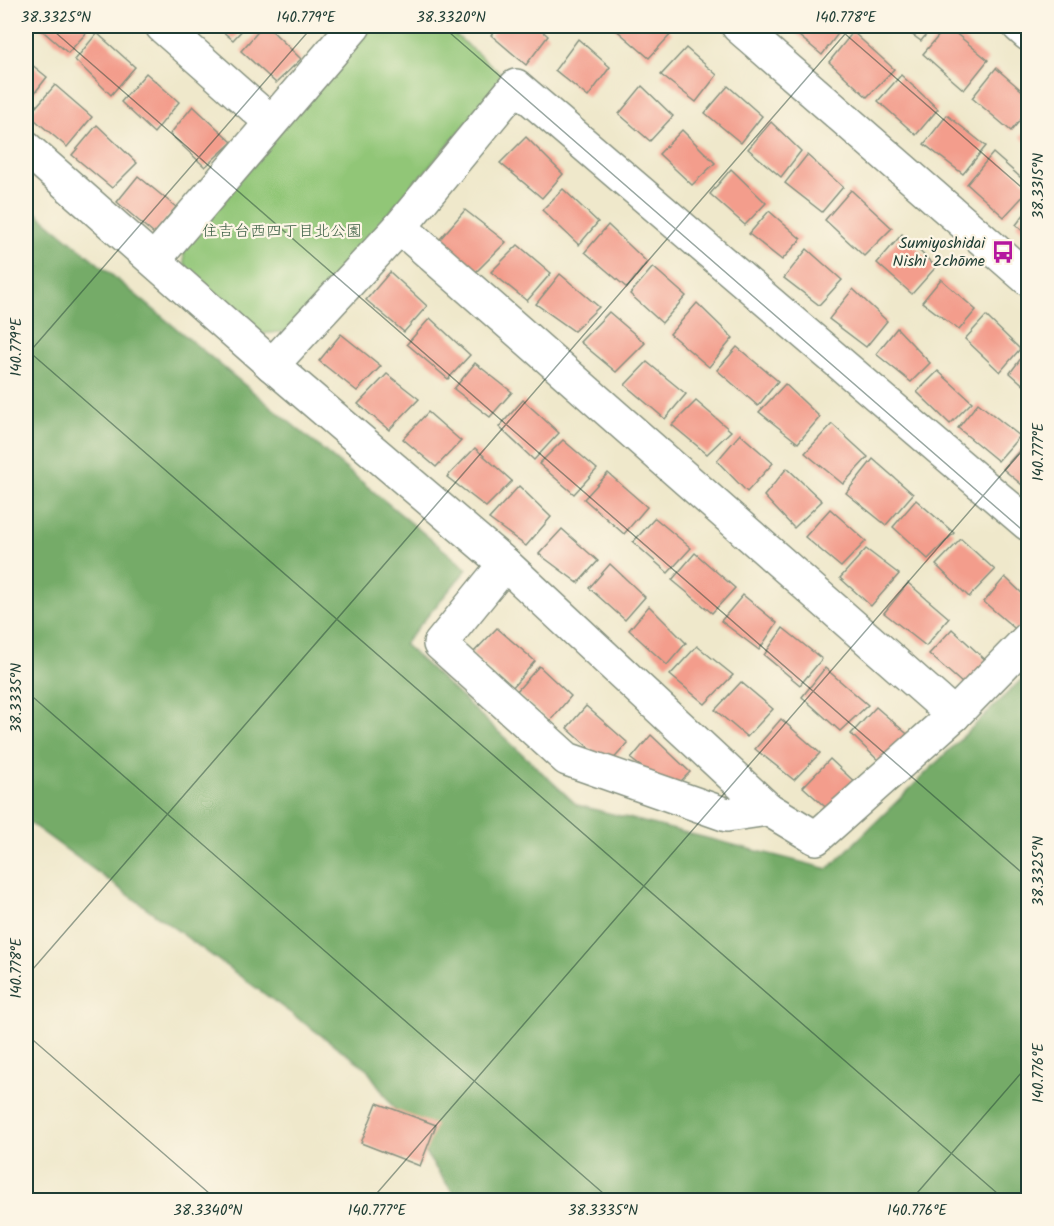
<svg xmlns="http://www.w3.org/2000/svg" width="1054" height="1226" viewBox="0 0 1054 1226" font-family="Kalam,'Klee One',sans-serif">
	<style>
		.green { fill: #91c677; stroke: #588256; stroke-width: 1.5 }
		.forest { fill: #74ab68; stroke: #4a744e; stroke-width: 1.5 }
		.building { fill: #f39d8c }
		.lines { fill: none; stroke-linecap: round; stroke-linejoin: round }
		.minor-casing { stroke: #879280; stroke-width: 36 }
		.minor { stroke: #fff; stroke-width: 33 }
		.ticks { fill: none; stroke: #1f3d34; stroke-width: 1.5; stroke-opacity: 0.45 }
		.labels { text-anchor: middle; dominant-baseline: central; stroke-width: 4.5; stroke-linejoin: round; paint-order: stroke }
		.park-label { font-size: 16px; fill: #3c5f45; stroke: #fcf5e5 }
		.poi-label { font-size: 16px; fill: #1f3d34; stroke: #fcf5e5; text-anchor: end }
		.neatline { fill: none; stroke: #1f3d34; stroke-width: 2 }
		.ticks-label { font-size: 15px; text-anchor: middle; fill: #1f3d34 }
	</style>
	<rect width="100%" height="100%" fill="#fcf5e5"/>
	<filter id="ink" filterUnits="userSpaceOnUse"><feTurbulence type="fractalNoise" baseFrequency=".0167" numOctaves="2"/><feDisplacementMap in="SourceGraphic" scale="12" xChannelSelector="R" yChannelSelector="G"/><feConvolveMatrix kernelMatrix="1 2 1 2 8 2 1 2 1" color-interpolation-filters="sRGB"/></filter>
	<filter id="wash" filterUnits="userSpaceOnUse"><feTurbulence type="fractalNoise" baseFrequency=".008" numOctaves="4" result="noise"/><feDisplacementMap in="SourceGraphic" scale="24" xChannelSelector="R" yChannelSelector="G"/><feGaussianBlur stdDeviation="1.35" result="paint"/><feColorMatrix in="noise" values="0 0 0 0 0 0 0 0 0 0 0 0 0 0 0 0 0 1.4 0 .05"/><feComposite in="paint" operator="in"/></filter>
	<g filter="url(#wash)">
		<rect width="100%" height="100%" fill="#efe8cb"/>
		<path class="green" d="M 369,26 L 445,26 L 506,78 L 288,331 L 261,334 L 185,267 L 182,241 Z"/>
		<path class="forest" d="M 26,204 L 467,569 L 404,644 L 577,805 L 828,869 L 1028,673 L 1028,1200 L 458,1200 L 366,1068 L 26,820 Z"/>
		<g id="blocks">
			<g class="building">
				<path d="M 37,26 L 84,26 L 89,30 L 68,53 Z"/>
				<path d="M 216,26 L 246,26 L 233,40 Z"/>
				<path d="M 263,26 L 267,26 L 301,59 L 276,83 L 241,51 Z"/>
				<path d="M 499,26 L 537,26 L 548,36 L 526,65 L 491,35 Z"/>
				<path d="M 614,26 L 665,26 L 672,33 L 649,58 L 613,27 Z"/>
				<path d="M 787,26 L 841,26 L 843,27 L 822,55 Z"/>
				<path d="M 900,26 L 933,26 L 921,41 Z"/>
				<path d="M 947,26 L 988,60 L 964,90 L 923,54 Z"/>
				<path d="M 853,32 L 894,69 L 867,97 L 829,62 Z"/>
				<path d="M 97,33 L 135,67 L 111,95 L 75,60 Z"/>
				<path d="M 578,39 L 610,67 L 588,97 L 555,70 Z"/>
				<path d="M 686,48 L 717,75 L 696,102 L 661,75 Z"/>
				<path d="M 26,60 L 47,77 L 26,104 Z"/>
				<path d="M 996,68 L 1028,96 L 1028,111 L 1011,131 L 972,98 Z"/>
				<path d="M 146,73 L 179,102 L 154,133 L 121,102 Z"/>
				<path d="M 901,75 L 938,109 L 916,135 L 878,101 Z"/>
				<path d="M 55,85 L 92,117 L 67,147 L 29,115 Z"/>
				<path d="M 642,86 L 673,116 L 650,141 L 619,114 Z"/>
				<path d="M 728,86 L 762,116 L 741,143 L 705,113 Z"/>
				<path d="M 193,106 L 232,142 L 205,167 L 170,134 Z"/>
				<path d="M 947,115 L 986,146 L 963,174 L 924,144 Z"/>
				<path d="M 771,122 L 801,151 L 781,177 L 748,149 Z"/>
				<path d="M 97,125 L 137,163 L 112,188 L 72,155 Z"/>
				<path d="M 1028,128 L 1028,144 L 1020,137 Z"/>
				<path d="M 682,130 L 715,163 L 692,185 L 659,154 Z"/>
				<path d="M 526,137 L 563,174 L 542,198 L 500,163 Z"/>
				<path d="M 993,153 L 1028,184 L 1028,191 L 1004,217 L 967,184 Z"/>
				<path d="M 807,155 L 843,187 L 822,212 L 785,183 Z"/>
				<path d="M 731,169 L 766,203 L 745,225 L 710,194 Z"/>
				<path d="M 138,176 L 176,207 L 154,234 L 117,202 Z"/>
				<path d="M 563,189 L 598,222 L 579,245 L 542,210 Z"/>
				<path d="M 851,190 L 892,228 L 864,256 L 825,220 Z"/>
				<path d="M 1028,209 L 1028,236 L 1016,225 Z"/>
				<path d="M 465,210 L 506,242 L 474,274 L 435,245 Z"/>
				<path d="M 769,211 L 801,239 L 782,260 L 749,234 Z"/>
				<path d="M 608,225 L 647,262 L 627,288 L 585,252 Z"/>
				<path d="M 902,234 L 936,267 L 912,294 L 877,263 Z"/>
				<path d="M 518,245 L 551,273 L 527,301 L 491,272 Z"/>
				<path d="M 807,249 L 842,280 L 819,305 L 784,278 Z"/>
				<path d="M 653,267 L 686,296 L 662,323 L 630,294 Z"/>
				<path d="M 390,272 L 427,306 L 404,332 L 366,300 Z"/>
				<path d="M 560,274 L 599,307 L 574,331 L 536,304 Z"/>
				<path d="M 941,279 L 976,310 L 959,330 L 922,302 Z"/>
				<path d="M 853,289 L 887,321 L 866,347 L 829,319 Z"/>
				<path d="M 697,303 L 733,338 L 709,367 L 670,334 Z"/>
				<path d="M 609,312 L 645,343 L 616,372 L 580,342 Z"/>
				<path d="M 986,316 L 1020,349 L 1000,372 L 965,339 Z"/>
				<path d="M 430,318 L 470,355 L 448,379 L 407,344 Z"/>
				<path d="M 897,328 L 930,363 L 911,382 L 876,354 Z"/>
				<path d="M 341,334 L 381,366 L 357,391 L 319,361 Z"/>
				<path d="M 737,347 L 778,381 L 758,406 L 717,370 Z"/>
				<path d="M 1028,349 L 1028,389 L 1010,373 Z"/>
				<path d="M 647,362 L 686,394 L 665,419 L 625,385 Z"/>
				<path d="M 475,363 L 512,392 L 490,417 L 454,389 Z"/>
				<path d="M 938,371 L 972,402 L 950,424 L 917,392 Z"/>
				<path d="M 387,374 L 419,399 L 389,430 L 358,404 Z"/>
				<path d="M 785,384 L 820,417 L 798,443 L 759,412 Z"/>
				<path d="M 523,400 L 559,433 L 534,460 L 499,427 Z"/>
				<path d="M 696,401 L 731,431 L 707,454 L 672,425 Z"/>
				<path d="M 978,403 L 1020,436 L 998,461 L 958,428 Z"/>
				<path d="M 428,412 L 461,441 L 436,467 L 403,439 Z"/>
				<path d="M 832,424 L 868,457 L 843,484 L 805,453 Z"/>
				<path d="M 740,434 L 773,463 L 747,492 L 717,461 Z"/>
				<path d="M 563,440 L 597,469 L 574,494 L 539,464 Z"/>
				<path d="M 1024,445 L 1028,449 L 1028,490 L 1003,469 Z"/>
				<path d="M 475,448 L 512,481 L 486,507 L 447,477 Z"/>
				<path d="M 873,459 L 913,494 L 886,525 L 846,493 Z"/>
				<path d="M 787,468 L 822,501 L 794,528 L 764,496 Z"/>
				<path d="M 608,473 L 647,507 L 624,534 L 584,499 Z"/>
				<path d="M 519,486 L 551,517 L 526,546 L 489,519 Z"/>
				<path d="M 916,500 L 954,533 L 928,559 L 893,527 Z"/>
				<path d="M 830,509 L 866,541 L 841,567 L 805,537 Z"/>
				<path d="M 655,518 L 691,548 L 668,573 L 633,542 Z"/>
				<path d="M 562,529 L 598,561 L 578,583 L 539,554 Z"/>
				<path d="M 961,539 L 995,570 L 969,597 L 936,565 Z"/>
				<path d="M 866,549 L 899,574 L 871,606 L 840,578 Z"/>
				<path d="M 695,553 L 735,588 L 712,613 L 672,580 Z"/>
				<path d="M 610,564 L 645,597 L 625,620 L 589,588 Z"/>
				<path d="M 1005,577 L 1028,599 L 1028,624 L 1020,633 L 984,602 Z"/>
				<path d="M 908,583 L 949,618 L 926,646 L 884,613 Z"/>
				<path d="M 743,595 L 777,623 L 759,650 L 721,621 Z"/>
				<path d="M 649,606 L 686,643 L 667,665 L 629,630 Z"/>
				<path d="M 497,628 L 535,661 L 512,688 L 472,654 Z"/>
				<path d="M 783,628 L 822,659 L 800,685 L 764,655 Z"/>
				<path d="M 952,629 L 992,666 L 970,690 L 929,654 Z"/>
				<path d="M 697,646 L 733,675 L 705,704 L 670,675 Z"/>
				<path d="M 539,666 L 571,696 L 550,721 L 516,692 Z"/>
				<path d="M 825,668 L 868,705 L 840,731 L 802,697 Z"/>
				<path d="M 741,682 L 773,709 L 747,737 L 715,710 Z"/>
				<path d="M 586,706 L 628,743 L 608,765 L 567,728 Z"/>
				<path d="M 876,707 L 913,739 L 884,766 L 851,734 Z"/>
				<path d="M 781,719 L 820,753 L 794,780 L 755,749 Z"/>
				<path d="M 651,735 L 690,772 L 672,790 L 631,759 Z"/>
				<path d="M 830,759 L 860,787 L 832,813 L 803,787 Z"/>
				<path d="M 377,1103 L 436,1125 L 420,1166 L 361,1143 Z"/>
			</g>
		</g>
	</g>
	<g filter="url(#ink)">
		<use href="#blocks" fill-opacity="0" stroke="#879280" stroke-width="1.5"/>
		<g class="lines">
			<g class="minor-casing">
				<g id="minor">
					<path d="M 162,26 L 271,122"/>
					<path d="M 738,26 L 1028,279"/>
					<path d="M 1019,26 L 1028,34"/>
					<path d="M 26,148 L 272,365 L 505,564 L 768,809 L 816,838 L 954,715 L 1028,639"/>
					<path d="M 400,227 L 954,715"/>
					<path d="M 154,260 L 354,26"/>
					<path d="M 272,365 L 400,227 L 516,86 L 1028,524"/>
					<path d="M 505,564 L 440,644 L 567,759 L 727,815 L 768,809"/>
				</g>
			</g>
			<use href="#minor" class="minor"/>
		</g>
	</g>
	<path class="ticks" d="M 48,26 L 1028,878M 442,26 L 1028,535M 836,26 L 1028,193M 26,349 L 1005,1200M 26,356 L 313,26M 26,691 L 611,1200M 26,977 L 852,26M 26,1034 L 217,1200M 371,1200 L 1028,444M 911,1200 L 1028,1065"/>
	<defs>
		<g id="bus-bare" transform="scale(1.8)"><path d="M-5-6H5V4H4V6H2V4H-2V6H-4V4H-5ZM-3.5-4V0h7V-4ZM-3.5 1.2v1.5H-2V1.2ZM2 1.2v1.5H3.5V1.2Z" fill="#b5179e" stroke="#fcf5e5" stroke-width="2.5" paint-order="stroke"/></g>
	</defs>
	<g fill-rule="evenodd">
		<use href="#bus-bare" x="1003" y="252"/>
	</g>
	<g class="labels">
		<g class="park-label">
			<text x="282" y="231">住吉台西四丁目北公園</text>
		</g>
		<g class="poi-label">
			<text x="985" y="243">Sumiyoshidai<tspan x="985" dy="18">Nishi 2chōme</tspan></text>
		</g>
	</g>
	<rect width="1054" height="1226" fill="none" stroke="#fcf5e5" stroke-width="66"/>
	<rect x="33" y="33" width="988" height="1160" class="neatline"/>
	<g class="ticks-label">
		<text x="56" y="22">38.3325°N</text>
		<text x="306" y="22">140.779°E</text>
		<text x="451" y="22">38.3320°N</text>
		<text x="846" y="22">140.778°E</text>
		<text transform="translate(1038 186) rotate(-90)" y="5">38.3315°N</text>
		<text transform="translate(16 347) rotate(-90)" y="5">140.779°E</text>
		<text transform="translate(1038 452) rotate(-90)" y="5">140.777°E</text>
		<text transform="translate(16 698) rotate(-90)" y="5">38.3335°N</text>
		<text transform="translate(1038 871) rotate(-90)" y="5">38.3325°N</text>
		<text transform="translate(16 968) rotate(-90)" y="5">140.778°E</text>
		<text transform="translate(1038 1073) rotate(-90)" y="5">140.776°E</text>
		<text x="208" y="1215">38.3340°N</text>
		<text x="377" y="1215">140.777°E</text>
		<text x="603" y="1215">38.3335°N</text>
		<text x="917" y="1215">140.776°E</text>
	</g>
</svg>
